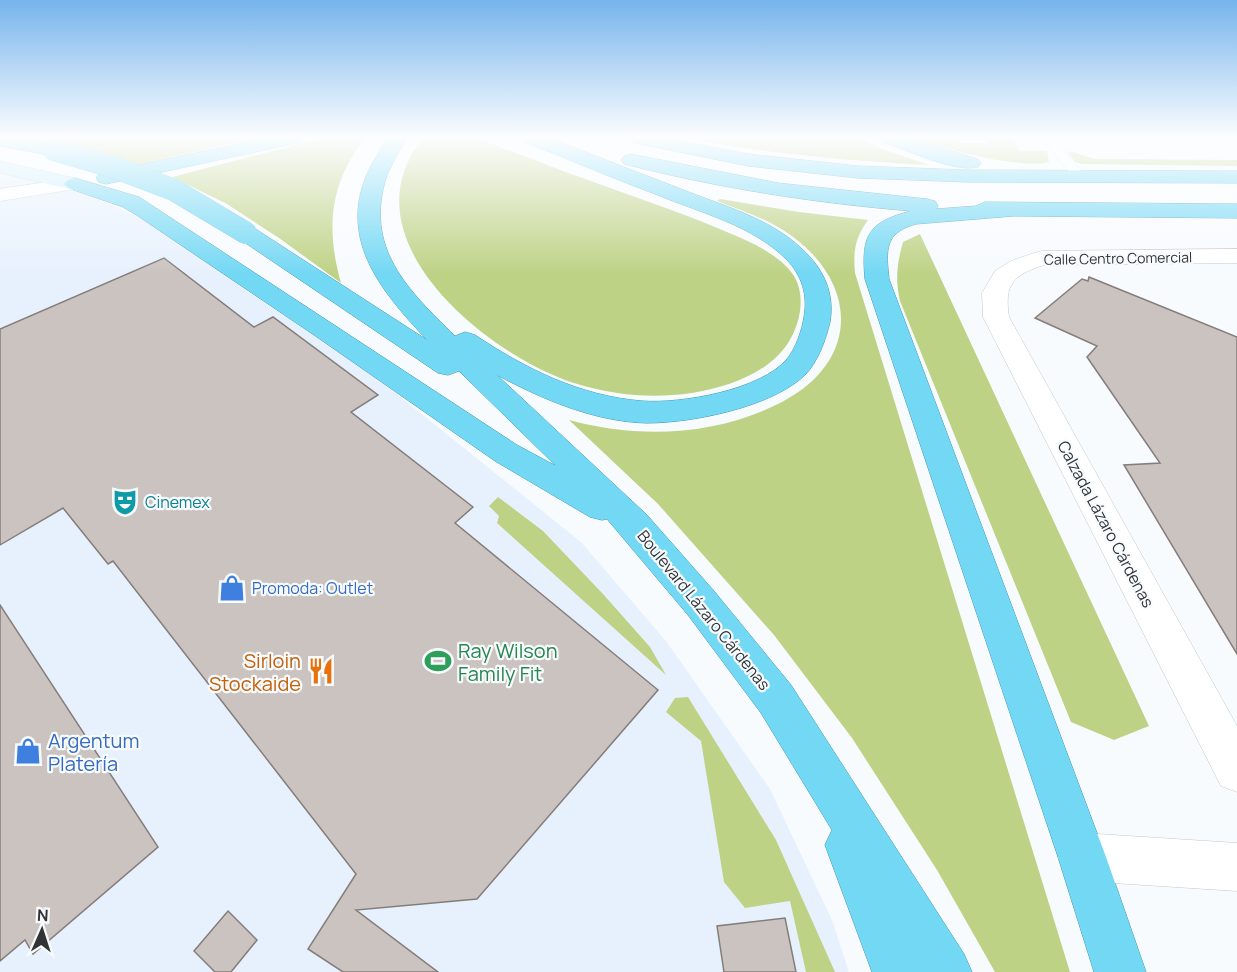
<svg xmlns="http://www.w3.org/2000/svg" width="1237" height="972" viewBox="0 0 1237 972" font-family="Manrope,sans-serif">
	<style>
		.built { fill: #e7f1fd }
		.green { fill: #bed285 }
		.building { fill: #cac3c0; stroke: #847d7a; stroke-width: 1.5 }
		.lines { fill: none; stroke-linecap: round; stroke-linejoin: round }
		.service-casing { stroke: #c3c7cd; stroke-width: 1 }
		.minor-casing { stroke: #c3c7cd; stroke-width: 1 }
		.tertiary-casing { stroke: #c3c7cd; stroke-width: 1 }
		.secondary-casing { stroke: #c3c7cd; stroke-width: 1 }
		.trunk-casing { stroke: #4598af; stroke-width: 1 }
		.service { fill: #fff; fill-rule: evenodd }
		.minor { fill: #fff; fill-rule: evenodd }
		.tertiary { fill: #fff; fill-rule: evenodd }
		.secondary { fill: #caf0fb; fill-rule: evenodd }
		.trunk { fill: #73d8f4; fill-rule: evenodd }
		.trunk-bridge-casing { stroke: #4598af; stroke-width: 22; stroke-linecap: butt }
		.trunk-bridge { stroke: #73d8f4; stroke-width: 22 }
		.labels { text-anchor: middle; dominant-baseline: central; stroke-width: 4.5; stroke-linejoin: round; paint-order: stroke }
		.far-street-label { font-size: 14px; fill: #313335; stroke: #f8fbfe }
		.culture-label { font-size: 16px; fill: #0d838f; stroke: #f8fbfe; text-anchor: start }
		.street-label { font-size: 16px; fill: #313335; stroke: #f8fbfe }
		.shop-label { font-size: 16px; fill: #366cbe; stroke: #f8fbfe; text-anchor: start }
		.near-leisure-label { font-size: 20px; fill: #27864d; stroke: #f8fbfe; text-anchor: start }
		.near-food-label { font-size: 20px; fill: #c56008; stroke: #f8fbfe; text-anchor: end }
		.near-shop-label { font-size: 20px; fill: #366cbe; stroke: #f8fbfe; text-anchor: start }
	</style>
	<rect width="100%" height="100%" fill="#f8fbfe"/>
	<path class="built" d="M 0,165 L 98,199 L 153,224 L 247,291 L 339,352 L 398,395 L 581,542 L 666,641 L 770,789 L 832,920 L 849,972 L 0,972 Z"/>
	<g class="green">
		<path d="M 36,138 L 254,138 L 136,165 L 79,147 Z"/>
		<path d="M 323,138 L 365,138 C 329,183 326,230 341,283 L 279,238 L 227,204 L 172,177 Z"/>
		<path d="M 423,138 C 440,138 459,135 475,138 C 483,140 492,144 500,147 C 521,155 542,163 563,171 C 620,192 679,211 734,235 C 754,243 782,257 794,276 C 805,294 801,319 792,336 C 774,372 729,387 692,393 C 651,399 613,395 574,383 C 487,355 342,238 423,138 Z"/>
		<path d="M 685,138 L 858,138 L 885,150 L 929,165 C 847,161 766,153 685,138 Z"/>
		<path d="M 917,138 L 957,138 L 960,143 L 989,143 L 986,138 L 1011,138 L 1021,151 L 1047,151 L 1049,162 C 1020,169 945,150 917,138 Z"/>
		<path d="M 1071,151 L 1094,159 L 1237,160 L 1237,166 L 1082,164 L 1075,162 L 1068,153 Z"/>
		<path d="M 720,199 L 799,212 L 868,220 C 855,238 853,251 855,273 L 1070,972 L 995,972 L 937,870 L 852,738 L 774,635 L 658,504 L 569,420 C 639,439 716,436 782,402 C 864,359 857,277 783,230 C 763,217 739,210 717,201 Z"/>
		<path d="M 920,234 L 1149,726 L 1114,740 L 1071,722 L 900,301 C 895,280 897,263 903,242 Z"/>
		<path d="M 498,497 L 543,531 L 603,594 L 650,647 L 666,675 L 497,523 L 499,516 L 489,506 Z"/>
		<path d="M 688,697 L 776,840 L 835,972 L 806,972 L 790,901 L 745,908 L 724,882 L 701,741 L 666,712 L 675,698 Z"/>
	</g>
	<g class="building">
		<path d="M 164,258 L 254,327 L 273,317 L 378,395 L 351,412 L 473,507 L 455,523 L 658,690 L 477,899 L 356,910 L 438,972 L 343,972 L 308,949 L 356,874 L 113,561 L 108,564 L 63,508 L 0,545 L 0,329 Z"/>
		<path d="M 1089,277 L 1237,337 L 1237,654 L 1124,465 L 1160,463 L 1087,357 L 1097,346 L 1035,318 L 1082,279 L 1088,281 Z"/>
		<path d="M 0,605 L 158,847 L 33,954 L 25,940 L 0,961 Z"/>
		<path d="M 228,911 L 257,940 L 231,972 L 215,972 L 194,951 Z"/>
		<path d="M 785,918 L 796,972 L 724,972 L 717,926 Z"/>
	</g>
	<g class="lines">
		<g class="service-casing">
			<path id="service" d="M 1053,142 L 1057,143 L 1082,172 L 1082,178 L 1074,178 L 1049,147 L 1047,145 Z"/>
		</g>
		<g class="minor-casing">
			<path id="minor" d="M 1237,249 L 1237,263 L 1044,265 C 1013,275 1004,284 1009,317 L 1237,726 L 1237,792 L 1221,786 L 983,317 L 982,293 L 995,271 L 1011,261 L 1034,253 L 1042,251 Z"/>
		</g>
		<g class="tertiary-casing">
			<g id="tertiary">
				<path d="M 75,178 L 82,180 L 86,184 L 82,188 L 0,201 L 0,189 Z"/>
				<path d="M 1082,833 L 1237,843 L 1237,891 L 1082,881 L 1065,874 L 1058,857 L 1065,840 Z"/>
			</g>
		</g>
		<g class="secondary-casing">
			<path id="secondary" d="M 0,161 L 82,180 L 86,184 L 82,188 L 75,190 L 0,173 Z"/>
		</g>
		<g class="trunk-casing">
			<g id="trunk">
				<path d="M 0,138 C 21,138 41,141 61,146 L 64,150 L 61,154 L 54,156 L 0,146 Z"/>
				<path d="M 266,138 L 303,138 L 300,142 L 293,144 L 106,184 L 99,182 L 96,178 L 99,174 L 106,172 Z"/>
				<path d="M 387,138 L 407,138 C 400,150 392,163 387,175 C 363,248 408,290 455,336 L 465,332 L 475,335 C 526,369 580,396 642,401 C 681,404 761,390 787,359 C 796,348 802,330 804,317 C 808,295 802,275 786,259 C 753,226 702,213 660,196 C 615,179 570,160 525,142 L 522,138 L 550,138 C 593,155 637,172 681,189 C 721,205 770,218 802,249 C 823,268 835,293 830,322 C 826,339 818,362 805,375 C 772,407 692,423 647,423 C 595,422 542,399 497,375 L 647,515 L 714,591 L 791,685 L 964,954 L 972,972 L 872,972 L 825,845 L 832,830 L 761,713 L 688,615 L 607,519 L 602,520 L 590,517 L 495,461 L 317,337 L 138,216 L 123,207 L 68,188 L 64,184 L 68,180 L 75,178 L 139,197 L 517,445 L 556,466 L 459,371 L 448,375 L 438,373 L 238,238 L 234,233 L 238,228 L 246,226 L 254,228 L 427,340 C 384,294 338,242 367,174 C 372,162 381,150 387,138 Z"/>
				<path d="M 630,138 L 665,138 L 748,154 L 858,166 L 968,170 L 1237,171 L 1237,183 L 968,182 L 858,178 L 748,166 L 640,144 L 633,142 Z"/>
				<path d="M 880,138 L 909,138 L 978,159 L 981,163 L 978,167 C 954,173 907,150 883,142 Z"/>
				<path d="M 631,154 L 778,183 L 927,199 L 935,201 L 938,206 L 936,209 L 976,206 L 985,202 L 1237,204 L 1237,218 L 1014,216 L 916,224 C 884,233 886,250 889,279 L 1106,857 L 1146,972 L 1094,972 L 1058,857 L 865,279 C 861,235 868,222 911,211 C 814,203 718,188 624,164 L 621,160 L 624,156 Z"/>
			</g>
		</g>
		<use href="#service" class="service"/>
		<use href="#minor" class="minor"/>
		<use href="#tertiary" class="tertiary"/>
		<use href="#secondary" class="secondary"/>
		<use href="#trunk" class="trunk"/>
		<g class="trunk-bridge-casing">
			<path id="trunk-bridge" d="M 54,150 L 113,167 L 174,190 L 246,233"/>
		</g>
		<use href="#trunk-bridge" class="trunk-bridge"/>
	</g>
	<linearGradient id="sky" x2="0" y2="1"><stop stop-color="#76b4ec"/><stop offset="0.5" stop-color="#fcfdff"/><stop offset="1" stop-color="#fcfdff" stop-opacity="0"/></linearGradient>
	<rect width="1237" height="274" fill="url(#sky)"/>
	<defs>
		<g id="theatre-bare" transform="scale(2.07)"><path d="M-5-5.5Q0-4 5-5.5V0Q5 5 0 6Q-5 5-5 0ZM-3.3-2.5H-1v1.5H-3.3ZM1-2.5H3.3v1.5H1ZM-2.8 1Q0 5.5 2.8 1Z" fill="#0f9aa8" stroke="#f8fbfe" stroke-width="2.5" paint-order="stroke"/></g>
		<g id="shop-bare" transform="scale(2.07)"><path d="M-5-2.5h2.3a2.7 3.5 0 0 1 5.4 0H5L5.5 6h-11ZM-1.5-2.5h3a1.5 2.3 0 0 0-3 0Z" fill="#3f7fe0" stroke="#f8fbfe" stroke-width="2.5" paint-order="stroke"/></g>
		<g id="stadium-bare" transform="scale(2.07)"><path d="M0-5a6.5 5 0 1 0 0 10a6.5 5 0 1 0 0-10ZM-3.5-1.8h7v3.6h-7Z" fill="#2e9e5b" stroke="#f8fbfe" stroke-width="2.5" paint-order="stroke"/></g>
		<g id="restaurant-bare" transform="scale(2.07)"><path d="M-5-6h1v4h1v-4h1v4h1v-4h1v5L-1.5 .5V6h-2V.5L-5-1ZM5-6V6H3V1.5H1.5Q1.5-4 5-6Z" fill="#e8710a" stroke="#f8fbfe" stroke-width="2.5" paint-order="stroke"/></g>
	</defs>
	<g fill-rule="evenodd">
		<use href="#theatre-bare" x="125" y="502"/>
		<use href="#shop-bare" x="232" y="588"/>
		<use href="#stadium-bare" x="438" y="661"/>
		<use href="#restaurant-bare" x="321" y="671"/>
		<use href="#shop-bare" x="28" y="751"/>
	</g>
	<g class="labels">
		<g class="far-street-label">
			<text transform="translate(1118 258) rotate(-1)">Calle Centro Comercial</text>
		</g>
		<g class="culture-label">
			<text x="145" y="502">Cinemex</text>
		</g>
		<g class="street-label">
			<text transform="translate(1106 524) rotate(62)">Calzada Lázaro Cárdenas</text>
			<text transform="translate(704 610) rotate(51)">Boulevard Lázaro Cárdenas</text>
		</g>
		<g class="shop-label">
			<text x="252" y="588">Promoda: Outlet</text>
		</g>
		<g class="near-leisure-label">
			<text x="458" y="650">Ray Wilson<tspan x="458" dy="23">Family Fit</tspan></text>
		</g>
		<g class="near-food-label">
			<text x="301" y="660">Sirloin<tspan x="301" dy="23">Stockaide</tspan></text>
		</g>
		<g class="near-shop-label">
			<text x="48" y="740">Argentum<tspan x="48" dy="23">Platería</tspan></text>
		</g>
	</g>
	<g transform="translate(42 930) rotate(3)" stroke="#f8fbfe" stroke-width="4.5" paint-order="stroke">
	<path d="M0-4.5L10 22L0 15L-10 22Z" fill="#313335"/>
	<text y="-9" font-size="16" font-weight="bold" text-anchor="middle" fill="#313335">N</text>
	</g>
</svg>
